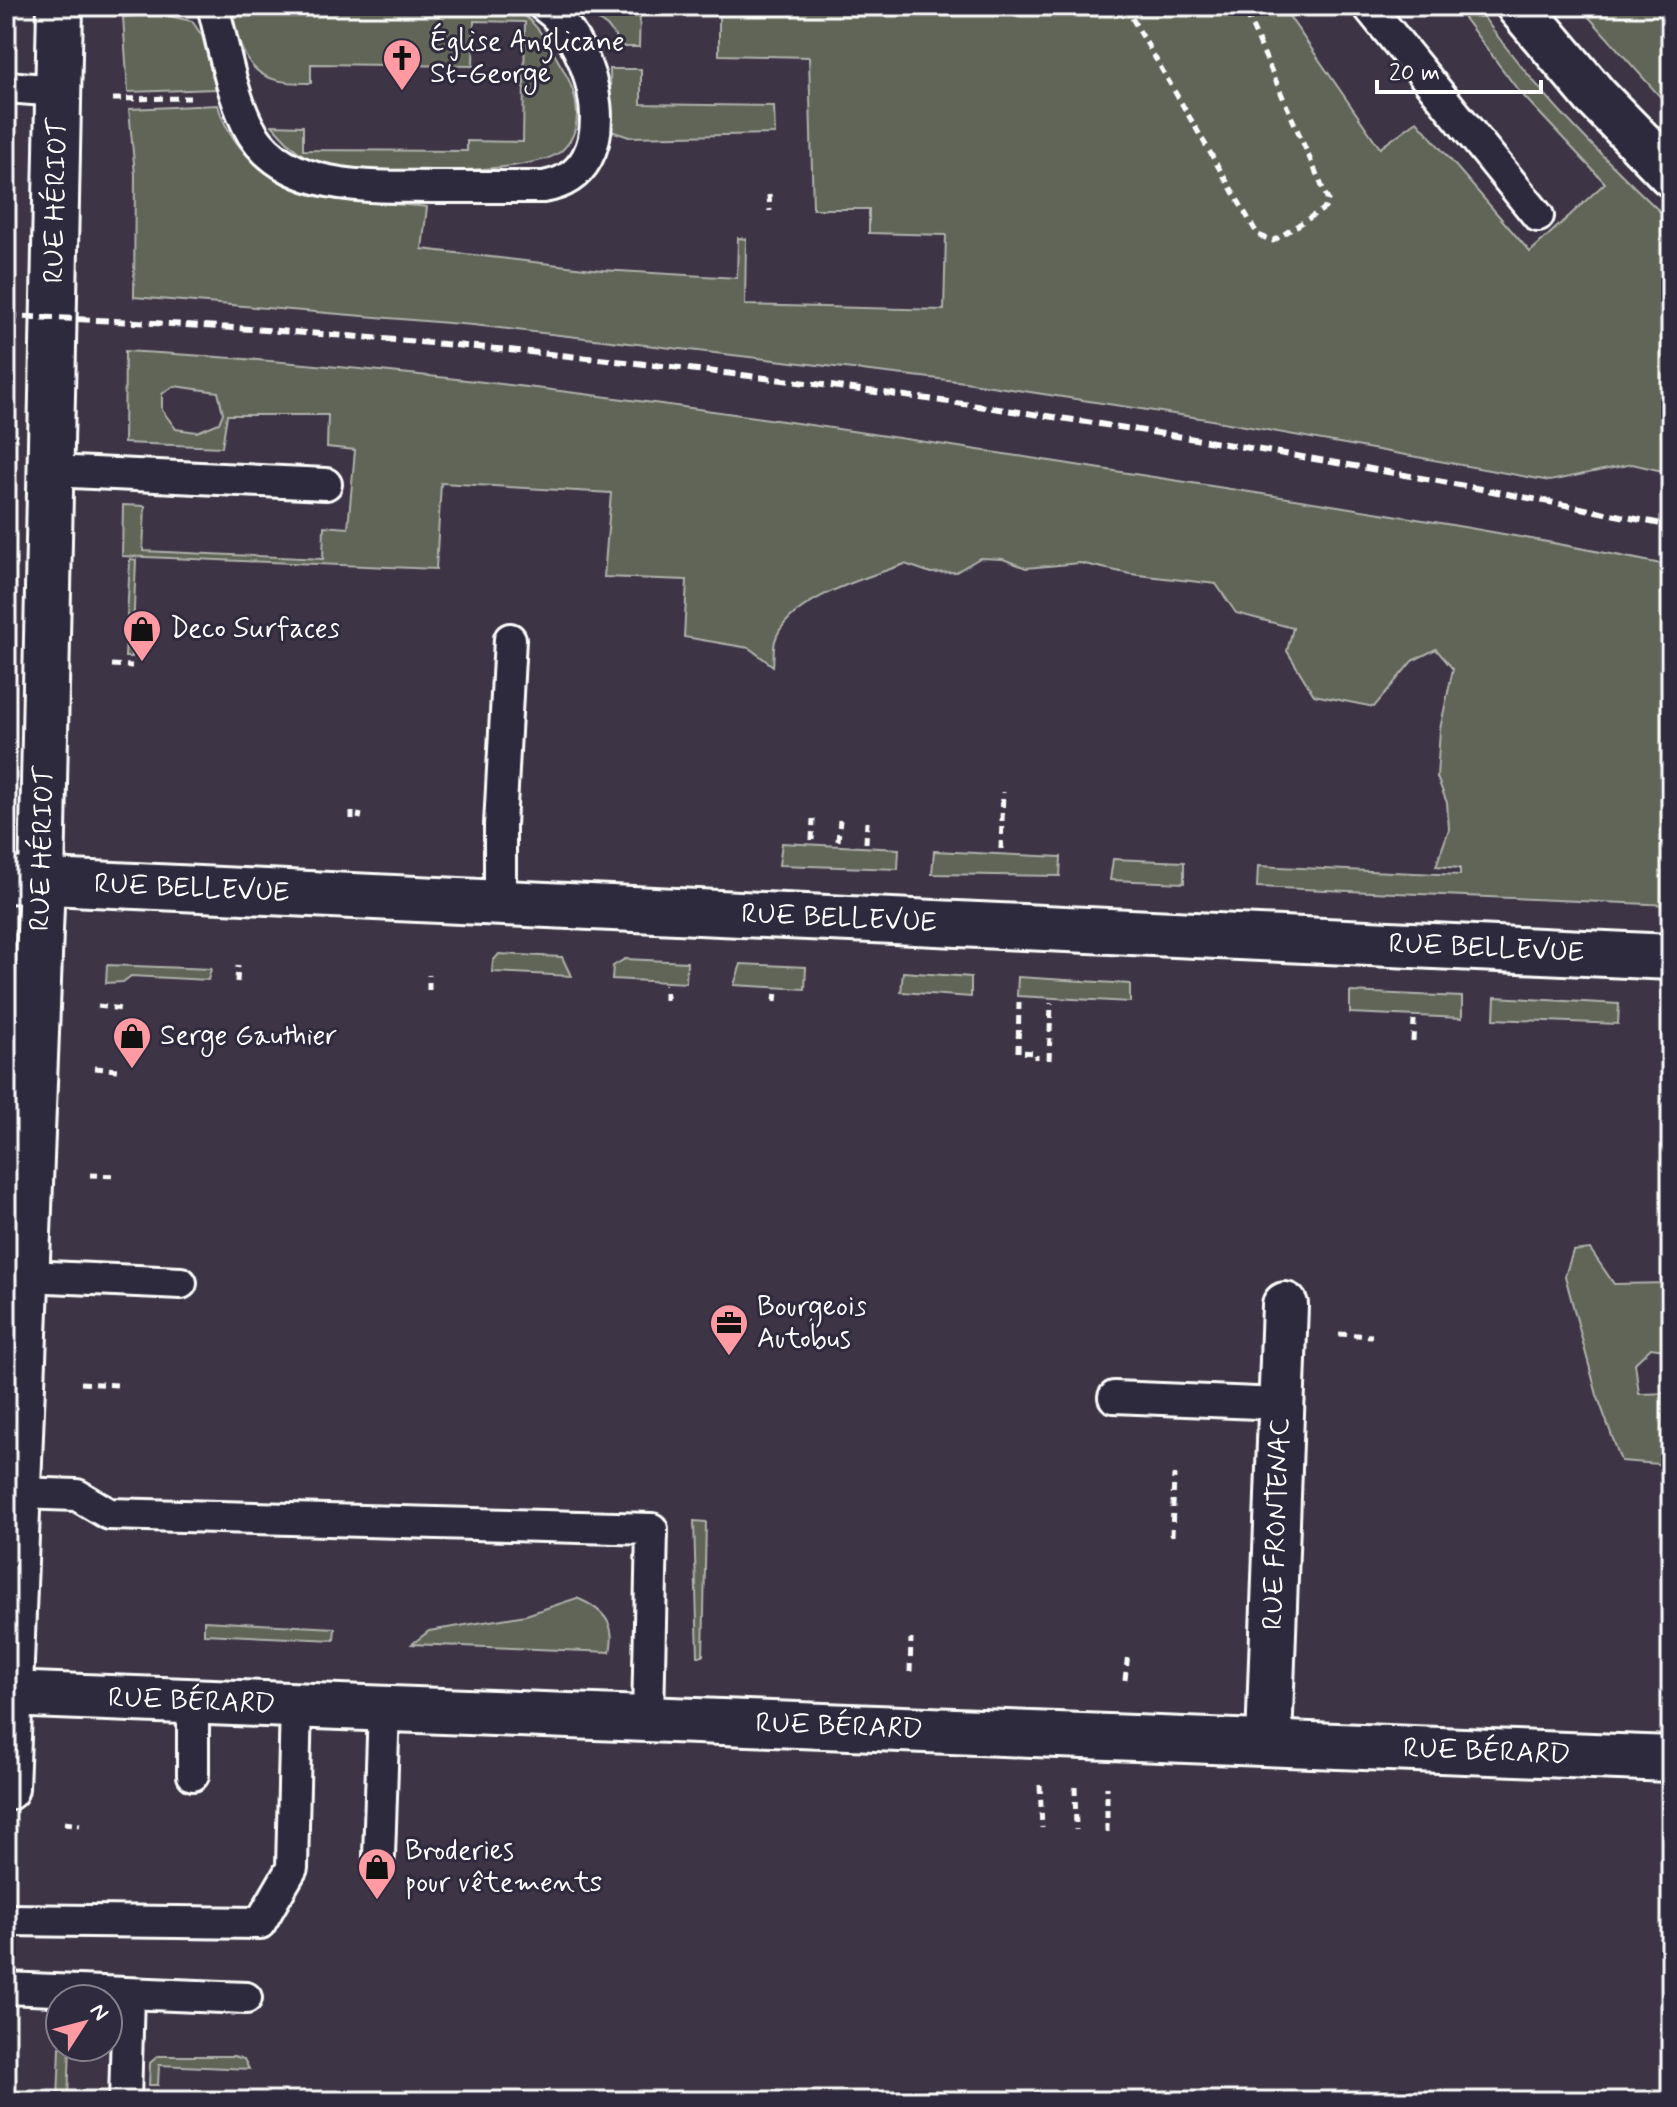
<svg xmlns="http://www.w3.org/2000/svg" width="1677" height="2107" viewBox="0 0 1677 2107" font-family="Mynerve,sans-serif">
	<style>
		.green { fill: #606558; stroke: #b0b2ac; stroke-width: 2; fill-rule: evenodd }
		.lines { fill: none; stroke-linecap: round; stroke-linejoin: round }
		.lane-casing { stroke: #fff; stroke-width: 36 }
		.street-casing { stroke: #fff; stroke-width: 50 }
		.secondary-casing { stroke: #fff; stroke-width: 50 }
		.path { stroke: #fff; stroke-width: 5; stroke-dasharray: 8 6; stroke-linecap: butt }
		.lane { stroke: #2f2a3d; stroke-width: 30 }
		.street { stroke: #2f2a3d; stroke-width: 44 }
		.secondary { stroke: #2f2a3d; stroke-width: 44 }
		.rail { stroke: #fff; stroke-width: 6; stroke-dasharray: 12 6; stroke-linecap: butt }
		.labels { text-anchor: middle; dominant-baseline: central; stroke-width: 6; stroke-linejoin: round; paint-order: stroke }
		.poi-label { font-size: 28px; fill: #fff; stroke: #2f2a3d; text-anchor: start }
		.street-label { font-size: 28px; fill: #fff; stroke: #2f2a3d }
	</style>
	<rect width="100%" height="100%" fill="#3d3445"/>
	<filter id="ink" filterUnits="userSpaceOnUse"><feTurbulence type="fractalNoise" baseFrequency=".0125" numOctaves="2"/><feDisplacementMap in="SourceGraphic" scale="16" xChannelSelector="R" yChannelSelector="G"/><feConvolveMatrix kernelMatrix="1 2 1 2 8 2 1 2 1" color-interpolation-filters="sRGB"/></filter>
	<g filter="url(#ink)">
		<g class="green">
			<path d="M 232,6 L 508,6 C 535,16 549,45 563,69 C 578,94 586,130 560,152 C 530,176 359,174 319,163 C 300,158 285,139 272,125 L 303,126 L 303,150 L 467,151 L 467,141 L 523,142 L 525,22 L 474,21 L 473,66 L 311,64 L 311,83 C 251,84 247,65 228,12 Z"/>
			<path d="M 579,6 L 1282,6 L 1380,148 L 1417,121 L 1530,252 L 1605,183 L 1518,90 L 1455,6 L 1476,6 C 1530,86 1601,156 1671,222 L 1671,473 L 1632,464 L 1550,481 L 1206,419 L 965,382 L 473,325 L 134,297 L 135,175 L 129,109 L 218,105 C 228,144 269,183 308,194 C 340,203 393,203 427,207 L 422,249 L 602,270 L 737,278 L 738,238 L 746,239 L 745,305 L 944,310 L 946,235 L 869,233 L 869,209 L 813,209 L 809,57 L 719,55 L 719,13 L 640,12 L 639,47 L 624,47 L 607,26 Z"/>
			<path d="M 1579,6 L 1671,6 L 1671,109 Z"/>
			<path d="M 160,14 L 192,21 L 202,36 L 216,89 L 128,92 L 123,17 Z"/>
			<path d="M 610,69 L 641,69 L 641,104 L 774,106 L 775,134 L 629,137 L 611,131 Z"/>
			<path d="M 125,351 C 431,368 734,412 1037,459 C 1249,492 1461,523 1671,566 L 1671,905 L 1257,887 L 1258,866 L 1460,875 L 1460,868 L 1436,866 L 1449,829 L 1447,803 L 1437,777 L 1440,729 L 1453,669 L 1436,649 L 1412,661 L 1374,707 L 1314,695 L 1287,651 L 1293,628 L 1236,613 L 1216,584 L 1130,574 L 1080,563 L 1026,568 L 1003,559 L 980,558 L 956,572 L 931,573 L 905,564 C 868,577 787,599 775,641 C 773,649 774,659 773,666 L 749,648 L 684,637 L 687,580 L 604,577 L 611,493 L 441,483 L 436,569 L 122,556 L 123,505 L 145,506 L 143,551 L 323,559 L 324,526 L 348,528 L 355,450 L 327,447 L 328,415 L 227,415 L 222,447 L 124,443 ZM 174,386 L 218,392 L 223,413 L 219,423 L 197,432 L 176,429 L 162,410 L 162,394 Z"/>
			<path d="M 130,559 L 136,560 L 132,657 L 125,657 Z"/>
			<path d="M 782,843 L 899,849 L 898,869 L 779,865 Z"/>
			<path d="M 934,851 L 1061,857 L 1060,876 L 932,874 Z"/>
			<path d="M 1113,859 L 1184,862 L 1184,883 L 1110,880 Z"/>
			<path d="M 499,954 L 562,957 L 571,976 L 492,972 L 493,961 Z"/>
			<path d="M 625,959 L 687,962 L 686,983 L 612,979 L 613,966 Z"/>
			<path d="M 741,964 L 806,967 L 805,989 L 734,985 Z"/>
			<path d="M 107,965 L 211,969 L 208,980 L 131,976 L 123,982 L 106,983 Z"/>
			<path d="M 903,972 L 971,977 L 971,997 L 901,992 Z"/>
			<path d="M 1018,977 L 1130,984 L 1130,1002 L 1017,996 Z"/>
			<path d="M 1350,992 L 1462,997 L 1462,1018 L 1350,1013 Z"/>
			<path d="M 1495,997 L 1619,1004 L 1618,1024 L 1494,1019 Z"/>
			<path d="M 1590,1249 L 1614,1284 L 1671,1283 L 1671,1351 L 1651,1348 L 1635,1363 L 1639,1394 L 1671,1393 L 1671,1465 L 1621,1461 L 1597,1395 L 1565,1276 L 1573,1251 Z"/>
			<path d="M 694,1521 L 706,1522 L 703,1656 L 698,1656 Z"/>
			<path d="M 577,1598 C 602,1609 617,1622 610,1652 L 412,1644 L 429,1631 L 526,1615 Z"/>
			<path d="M 204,1621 L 335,1628 L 334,1640 L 204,1634 Z"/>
			<path d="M 60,2047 L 70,2047 L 68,2101 L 58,2101 Z"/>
			<path d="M 158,2056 L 234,2056 L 244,2059 L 249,2069 L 159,2065 L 158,2085 L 149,2085 L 150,2063 Z"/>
		</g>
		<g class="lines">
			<g class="lane-casing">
				<g id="lane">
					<path d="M 213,6 C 223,44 230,88 247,124 C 280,193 369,186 433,187 C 470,187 506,187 543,187 C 629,174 596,42 544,6"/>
					<path d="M 1368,6 L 1538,216"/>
					<path d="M 6,87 L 59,91"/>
					<path d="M 51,471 L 326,484"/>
					<path d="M 500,902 L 500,825 L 510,639"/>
					<path d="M 27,1276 L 181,1283"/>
					<path d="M 1114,1397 L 1282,1404"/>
					<path d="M 18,1493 L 77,1495 L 109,1514 L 652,1529 L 648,1717"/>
					<path d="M 193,1775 L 193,1699"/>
					<path d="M 379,1856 L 384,1707"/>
					<path d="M 6,1920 L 260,1923 L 292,1868 L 296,1703"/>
					<path d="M 6,1988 L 246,1998"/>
					<path d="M 125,2101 L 128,1994"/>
				</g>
			</g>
			<g class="street-casing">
				<g id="street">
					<path id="s1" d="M 6,880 L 1671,957"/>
					<path id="s2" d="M 6,1694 L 1671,1759"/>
					<path id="s3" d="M 1269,1742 L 1285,1305"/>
				</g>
			</g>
			<g class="secondary-casing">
				<g id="secondary">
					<path d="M 1519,6 L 1595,96 L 1671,174"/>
					<path id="s4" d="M 6,1788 L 42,881 L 60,6"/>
				</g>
			</g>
			<g class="path">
				<path d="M 1125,6 L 1258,235 L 1273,241 L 1325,208 L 1328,200 L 1243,6"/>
				<path d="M 113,99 L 190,98"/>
				<path d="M 769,195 L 770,211"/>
				<path d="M 112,665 L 132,666"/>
				<path d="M 352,819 L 352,812"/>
				<path d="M 359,819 L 360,813"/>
				<path d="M 812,840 L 813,819"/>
				<path d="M 838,841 L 840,820"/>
				<path d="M 866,843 L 867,822"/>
				<path d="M 1001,849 L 1003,792"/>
				<path d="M 237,982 L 238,966"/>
				<path d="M 429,990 L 429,975"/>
				<path d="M 666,1000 L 666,985"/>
				<path d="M 775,1002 L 776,991"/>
				<path d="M 1019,1002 L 1018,1052 L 1036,1053 L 1036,1059"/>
				<path d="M 98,1006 L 121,1009"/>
				<path d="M 1413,1041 L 1414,1020"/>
				<path d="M 1049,1060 L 1051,1003"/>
				<path d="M 95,1068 L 118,1070"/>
				<path d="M 90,1175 L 116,1176"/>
				<path d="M 1339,1334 L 1372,1336"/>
				<path d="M 81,1383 L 118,1385"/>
				<path d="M 1172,1536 L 1174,1475"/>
				<path d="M 910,1672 L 911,1639"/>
				<path d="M 1125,1680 L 1128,1653"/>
				<path d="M 1664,1704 L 1666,1669"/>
				<path d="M 1040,1785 L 1042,1828"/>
				<path d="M 1075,1787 L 1076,1830"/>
				<path d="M 64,1823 L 80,1825"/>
				<path d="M 1107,1832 L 1107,1787"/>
			</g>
			<use href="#lane" class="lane"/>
			<use href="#street" class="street"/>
			<use href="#secondary" class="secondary"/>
			<path class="rail" d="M 6,316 C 566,338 1122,415 1671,526"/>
		</g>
	</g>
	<defs>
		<g id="church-pin" transform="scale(2)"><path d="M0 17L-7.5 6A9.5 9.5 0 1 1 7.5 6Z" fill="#ff9aa2" stroke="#2f2a3d"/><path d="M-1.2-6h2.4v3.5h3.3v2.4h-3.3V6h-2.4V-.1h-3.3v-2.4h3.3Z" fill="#111"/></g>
		<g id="shop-pin" transform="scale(2)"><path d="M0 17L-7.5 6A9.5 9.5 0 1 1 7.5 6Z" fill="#ff9aa2" stroke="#2f2a3d"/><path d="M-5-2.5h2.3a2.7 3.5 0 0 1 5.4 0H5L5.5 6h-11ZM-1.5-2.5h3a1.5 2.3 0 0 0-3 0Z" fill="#111"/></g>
		<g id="office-pin" transform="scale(2)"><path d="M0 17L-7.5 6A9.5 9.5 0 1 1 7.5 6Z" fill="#ff9aa2" stroke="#2f2a3d"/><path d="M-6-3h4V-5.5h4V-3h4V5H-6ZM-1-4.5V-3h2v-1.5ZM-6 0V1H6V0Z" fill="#111"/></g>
	</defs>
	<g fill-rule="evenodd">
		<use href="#church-pin" x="402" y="58"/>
		<use href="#shop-pin" x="142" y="629"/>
		<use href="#shop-pin" x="132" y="1036"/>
		<use href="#office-pin" x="729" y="1323"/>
		<use href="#shop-pin" x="377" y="1867"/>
	</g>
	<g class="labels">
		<g class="poi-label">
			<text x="430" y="42">Église Anglicane<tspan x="430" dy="32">St-George</tspan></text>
			<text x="170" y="629">Deco Surfaces</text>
			<text x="160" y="1036">Serge Gauthier</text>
			<text x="757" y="1307">Bourgeois<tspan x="757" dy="32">Autobus</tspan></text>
			<text x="405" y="1851">Broderies<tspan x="405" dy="32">pour vêtements</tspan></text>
		</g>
		<g class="street-label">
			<text stroke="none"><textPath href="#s4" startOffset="1588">RUE HÉRIOT</textPath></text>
			<text stroke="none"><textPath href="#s4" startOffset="940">RUE HÉRIOT</textPath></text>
			<text stroke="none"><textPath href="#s1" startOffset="186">RUE BELLEVUE</textPath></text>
			<text stroke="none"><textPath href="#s1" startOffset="834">RUE BELLEVUE</textPath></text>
			<text stroke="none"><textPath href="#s1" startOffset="1482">RUE BELLEVUE</textPath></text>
			<text stroke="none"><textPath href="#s3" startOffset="218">RUE FRONTENAC</textPath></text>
			<text stroke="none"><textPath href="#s2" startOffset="186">RUE BÉRARD</textPath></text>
			<text stroke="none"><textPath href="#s2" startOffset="834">RUE BÉRARD</textPath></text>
			<text stroke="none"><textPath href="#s2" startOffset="1482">RUE BÉRARD</textPath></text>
		</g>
	</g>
	<rect width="1677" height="2107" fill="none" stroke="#2f2a3d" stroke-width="32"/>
	<rect x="16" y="16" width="1645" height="2075" fill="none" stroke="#fff" stroke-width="3" filter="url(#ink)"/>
	<g transform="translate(84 2023) rotate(54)"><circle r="38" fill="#2f2a3d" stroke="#827f8b" stroke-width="2"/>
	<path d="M0-6L14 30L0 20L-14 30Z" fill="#ff9aa2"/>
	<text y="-12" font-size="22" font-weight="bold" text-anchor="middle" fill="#ffffff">N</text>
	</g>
	<path d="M1377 80v12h164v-12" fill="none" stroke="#ffffff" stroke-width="4"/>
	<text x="1389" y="80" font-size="24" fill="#ffffff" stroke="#2f2a3d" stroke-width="6" paint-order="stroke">20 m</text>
</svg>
